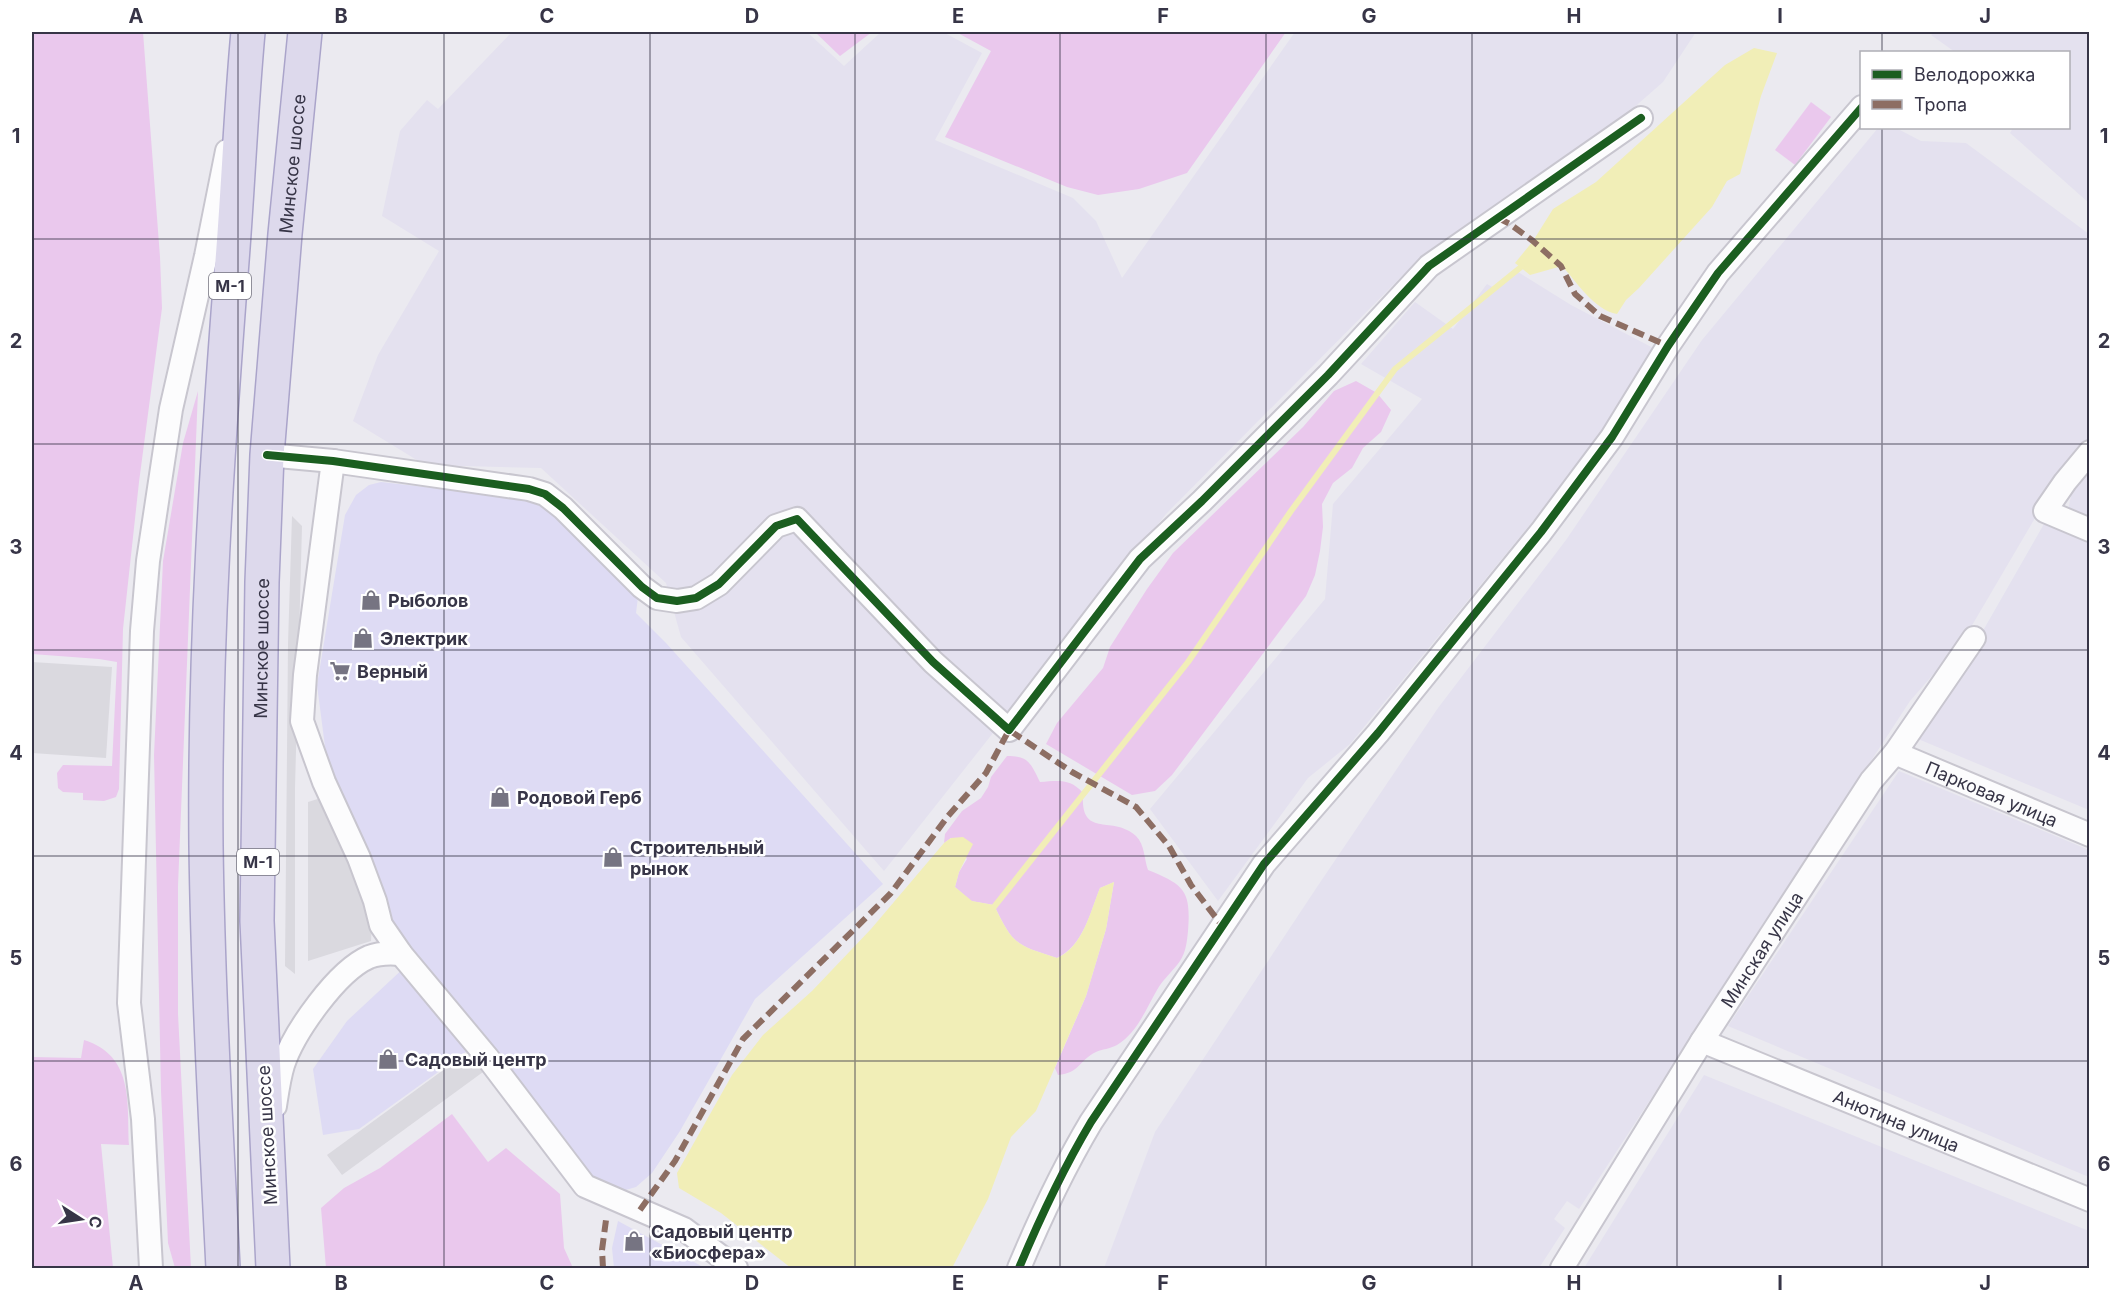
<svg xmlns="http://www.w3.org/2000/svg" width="2121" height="1300" viewBox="0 0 2121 1300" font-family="Inter,sans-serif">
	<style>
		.residential { fill: #e4e1ef }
		.commercial { fill: #dedbf4 }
		.green { fill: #eac8ed }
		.parking { fill: #dad9df }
		.water { fill: #f1eeb7 }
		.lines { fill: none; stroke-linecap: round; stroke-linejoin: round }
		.stream { stroke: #f1eeb7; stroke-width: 6 }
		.street-casing { stroke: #c8c6cf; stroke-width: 26 }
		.highway-casing { stroke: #aaa4ca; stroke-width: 36 }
		.street { stroke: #fcfcfd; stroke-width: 22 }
		.highway { stroke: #ddd9ec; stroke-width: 33 }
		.quiet { stroke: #8d6e63; stroke-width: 6; stroke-dasharray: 12 6; stroke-linecap: butt }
		.cycleway-casing { stroke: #fff; stroke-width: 11 }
		.cycleway { stroke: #1b5e20; stroke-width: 8 }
		.grid { fill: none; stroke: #373547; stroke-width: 1.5; stroke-opacity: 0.55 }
		.labels { text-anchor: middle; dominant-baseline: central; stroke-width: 5; stroke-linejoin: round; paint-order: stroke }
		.shield { fill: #fff; stroke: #73727e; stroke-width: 1.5 }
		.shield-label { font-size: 16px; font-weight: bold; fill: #373547 }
		.street-label { font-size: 18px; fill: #373547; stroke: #fff }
		.poi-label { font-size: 18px; font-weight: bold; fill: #373547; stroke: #fff; text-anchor: start }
		.neatline { fill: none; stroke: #373547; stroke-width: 2 }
		.grid-label { font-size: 20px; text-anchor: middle; font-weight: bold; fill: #373547 }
	</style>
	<rect width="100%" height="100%" fill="#ebeaf0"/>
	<g class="residential">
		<path d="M 512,32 L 807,32 L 844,66 L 881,32 L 943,32 L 982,53 L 935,140 L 1073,198 L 1096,221 L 1122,278 L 1295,32 L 1696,32 L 1663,82 L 1614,125 L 1504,199 L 1407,271 L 1166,514 L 884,871 L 681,637 L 666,583 L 541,468 L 425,465 L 353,421 L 378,355 L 439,251 L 382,216 L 400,131 L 427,100 L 438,109 Z"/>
		<path d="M 1935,32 L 2089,32 L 2089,203 L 2010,133 L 2013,128 L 2068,128 L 2068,52 L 1955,52 L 1931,35 Z"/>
		<path d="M 1878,128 L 1896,128 L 1921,141 L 1966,143 L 2089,234 L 2089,439 L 2055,484 L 1964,639 L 1910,701 L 1579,1209 L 1567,1201 L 1554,1219 L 1565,1228 L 1539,1268 L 1104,1268 L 1155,1132 L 1317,887 L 1438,708 L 1566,540 L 1702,340 Z"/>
		<path d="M 1515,270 L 1571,305 L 1657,350 L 1606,430 L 1547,504 L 1350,744 L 1308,778 L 1218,901 L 1150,809 L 1325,599 L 1333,504 L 1422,399 L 1361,364 L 1415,302 L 1453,329 L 1487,284 L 1494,288 Z"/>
		<path d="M 2089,468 L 2089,520 L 2068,511 L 2072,490 Z"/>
		<path d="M 2044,524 L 2089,543 L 2089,810 L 1918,739 L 1981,648 L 1980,636 Z"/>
		<path d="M 1899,771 L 2089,850 L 2089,1177 L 1728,1026 Z"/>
		<path d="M 1704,1075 L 2089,1231 L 2089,1268 L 1584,1268 Z"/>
	</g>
	<g class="commercial">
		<path d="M 381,482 L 539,500 L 638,597 L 636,613 L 666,643 L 883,884 L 755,999 L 680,1131 L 652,1173 L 636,1187 L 622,1191 L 594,1178 L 489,1050 L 390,921 L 330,785 L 317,685 L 345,515 L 356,495 L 369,485 Z"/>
		<path d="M 406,966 L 470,1049 L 359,1129 L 323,1135 L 313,1069 L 347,1021 Z"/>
		<path d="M 618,1221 L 705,1268 L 614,1268 L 612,1248 Z"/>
	</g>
	<g class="green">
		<path d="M 32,32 L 143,32 L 160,257 L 162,308 L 139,482 L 123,629 L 119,789 L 116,797 L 104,801 L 83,800 L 83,793 L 63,792 L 58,788 L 57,773 L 63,765 L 112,766 L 117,662 L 99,659 L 32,654 Z"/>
		<path d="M 815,32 L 872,32 L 840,56 Z"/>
		<path d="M 956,32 L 1286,32 L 1187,173 L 1139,189 L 1098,195 L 1067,187 L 945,137 L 991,51 Z"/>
		<path d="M 1811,102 L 1831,117 L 1795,165 L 1775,150 Z"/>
		<path d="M 1356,381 L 1377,393 L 1391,410 L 1381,432 L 1363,448 L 1352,468 L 1333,483 L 1322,504 L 1323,527 L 1320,551 L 1315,575 L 1306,596 L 1172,775 L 1155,791 L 1132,795 L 1046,744 L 1057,723 L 1103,668 L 1110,647 L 1147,589 L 1173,553 L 1303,427 L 1334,391 Z"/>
		<path d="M 198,391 L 178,886 L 178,1014 L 191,1268 L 175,1268 L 168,1243 L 161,1091 L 154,755 L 163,561 L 183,443 Z"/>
		<path d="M 1007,756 C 1029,756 1031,764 1040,782 C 1058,781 1070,778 1083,793 C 1080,840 1112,814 1136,836 C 1145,845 1144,859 1148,870 C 1185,885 1191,891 1188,931 C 1187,941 1186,952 1180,961 C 1173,971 1163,979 1157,990 C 1146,1009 1137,1033 1117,1045 C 1110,1049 1102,1049 1096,1052 C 1079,1060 1080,1073 1058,1075 L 1055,1068 L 1086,996 L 1106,929 L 1114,882 L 1100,888 C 1090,913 1083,946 1057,958 C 1016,945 1013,945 994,905 L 971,901 L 955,887 L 959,872 L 967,859 L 951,838 L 944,843 L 945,834 L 962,811 L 981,798 L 988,787 L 991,777 Z"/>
		<path d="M 84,1040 C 134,1056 127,1102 129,1145 L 101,1144 L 113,1268 L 32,1268 L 32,1057 L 81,1058 Z"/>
		<path d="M 452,1114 L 488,1162 L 506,1148 L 560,1194 L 564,1248 L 573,1268 L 326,1268 L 321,1208 L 344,1188 L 380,1168 Z"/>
	</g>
	<g class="parking">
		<path d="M 292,516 L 302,526 L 295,788 L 295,974 L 285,966 L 288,644 Z"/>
		<path d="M 32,662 L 112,667 L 106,758 L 32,753 Z"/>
		<path d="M 324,797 L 372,921 L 371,941 L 308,961 L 308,802 Z"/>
		<path d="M 468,1052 L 483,1072 L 342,1175 L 327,1155 Z"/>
	</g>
	<g class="water">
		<path d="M 1754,48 L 1777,53 L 1761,96 L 1740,174 L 1727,181 L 1712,207 L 1639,288 L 1626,300 L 1617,314 C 1594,310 1577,282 1562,266 L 1530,275 L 1515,263 L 1533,241 L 1553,209 L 1596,182 L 1725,65 Z"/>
		<path d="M 963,837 L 973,844 L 959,872 L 955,887 L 972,901 L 994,905 C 1013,945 1016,945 1057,958 C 1083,947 1090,912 1100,888 L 1114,882 L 1106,929 L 1086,996 L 1036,1111 L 1011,1137 L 988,1199 L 952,1268 L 791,1268 L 721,1213 L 679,1188 L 677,1173 L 732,1075 L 763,1035 L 812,991 L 871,929 L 944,843 L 951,838 Z"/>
	</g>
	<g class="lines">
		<path class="stream" d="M 990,912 L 1188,662 L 1291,511 L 1395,369 L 1521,267"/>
		<g class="street-casing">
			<g id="street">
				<path d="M 2090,452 L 2065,482 L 2045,511 L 2090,530"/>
				<path d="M 267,455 L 333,461 L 529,489 L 545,494 L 563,508 L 642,587 L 657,598 L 677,601 L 696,598 L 719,584 L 776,526 L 797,519 L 933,662 L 1009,730 L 1140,559 L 1202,501 L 1328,375 L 1429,266 L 1641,118"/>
				<path d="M 333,461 L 305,675 L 302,721 L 324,782 L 359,858 L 375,901 L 381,925 L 401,954 L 487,1057 L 585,1186 L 684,1229 L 736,1268"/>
				<path id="s1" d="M 1895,753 L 2090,835"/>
				<path id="s2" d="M 1702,1041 L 2090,1200"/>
				<path d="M 275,1106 C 277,1093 279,1078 283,1065 C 294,1032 337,971 369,957 C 379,953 390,953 401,954"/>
				<path d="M 151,1268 L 143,1119 L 129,1003 L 142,631 L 148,561 L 171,409 L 206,256 L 227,151"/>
				<path d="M 1019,1268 C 1040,1218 1063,1169 1091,1122 L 1264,864 L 1378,733 L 1541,532 L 1612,437 L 1668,346 L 1718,273 L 1862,107"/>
				<path id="s3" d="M 1562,1268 L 1702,1041 L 1871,781 L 1895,753 L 1974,638"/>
			</g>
		</g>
		<g class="highway-casing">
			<g id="highway">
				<path d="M 223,1268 C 216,1128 208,987 206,846 C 204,651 217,455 232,261 C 238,185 241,108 248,32"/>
				<path id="s4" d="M 273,1268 L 257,921 L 262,582 L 267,455 L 285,234 L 305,32"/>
			</g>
		</g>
		<use href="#street" class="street"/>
		<use href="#highway" class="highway"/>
		<g class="quiet">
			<path d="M 1498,218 L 1510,224 L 1533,241 L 1561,266 L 1575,294 L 1600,316 L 1668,346"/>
			<path d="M 640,1210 L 675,1161 L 743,1039 L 891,893 L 948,816 L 986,773 L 1009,730 L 1072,772 L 1136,807 L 1169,846 L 1191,885 L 1223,927"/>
			<path d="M 603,1268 L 602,1250 L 606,1220"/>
		</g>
		<g class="cycleway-casing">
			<g id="cycleway">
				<path d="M 267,455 L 333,461 L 529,489 L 545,494 L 563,508 L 642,587 L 657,598 L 677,601 L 696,598 L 719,584 L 776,526 L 797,519 L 933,662 L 1009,730 L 1140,559 L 1202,501 L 1328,375 L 1429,266 L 1641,118"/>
				<path d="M 1019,1268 C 1040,1218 1063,1169 1091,1122 L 1264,864 L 1378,733 L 1541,532 L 1612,437 L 1668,346 L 1718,273 L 1862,107"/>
			</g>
		</g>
		<use href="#cycleway" class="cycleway"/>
	</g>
	<path class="grid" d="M 238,32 L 238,1268M 444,32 L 444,1268M 650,32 L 650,1268M 855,32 L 855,1268M 1060,32 L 1060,1268M 1266,32 L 1266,1268M 1472,32 L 1472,1268M 1677,32 L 1677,1268M 1882,32 L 1882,52M 1882,128 L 1882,1268M 32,239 L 2090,239M 32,444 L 2090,444M 32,650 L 2090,650M 32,856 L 2090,856M 32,1061 L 2090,1061"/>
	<defs>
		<g id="shop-bare" transform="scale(1.62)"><path d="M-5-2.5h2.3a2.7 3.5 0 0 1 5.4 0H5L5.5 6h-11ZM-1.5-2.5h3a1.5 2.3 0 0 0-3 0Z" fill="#767482" stroke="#fff" stroke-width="2.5" paint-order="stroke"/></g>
		<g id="supermarket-bare" transform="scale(1.62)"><path d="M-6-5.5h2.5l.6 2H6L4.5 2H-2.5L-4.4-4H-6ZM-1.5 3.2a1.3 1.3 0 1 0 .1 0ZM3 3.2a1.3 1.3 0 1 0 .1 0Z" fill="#767482" stroke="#fff" stroke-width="2.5" paint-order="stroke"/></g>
	</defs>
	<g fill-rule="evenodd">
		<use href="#shop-bare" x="371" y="600"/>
		<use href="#shop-bare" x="363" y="638"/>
		<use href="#supermarket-bare" x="340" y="671"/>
		<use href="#shop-bare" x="500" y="797"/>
		<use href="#shop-bare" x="613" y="857"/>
		<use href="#shop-bare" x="388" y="1059"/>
		<use href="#shop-bare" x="634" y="1241"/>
	</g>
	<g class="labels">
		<g class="shield">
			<rect x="209" y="273" width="42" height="26" rx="4.5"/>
			<rect x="237" y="849" width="42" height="26" rx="4.5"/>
		</g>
		<g class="shield-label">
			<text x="230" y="286">М-1</text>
			<text x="258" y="862">М-1</text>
		</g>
		<g class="street-label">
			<text stroke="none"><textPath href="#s4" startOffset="1106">Минское шоссе</textPath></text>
			<text stroke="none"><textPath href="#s4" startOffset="620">Минское шоссе</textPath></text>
			<text stroke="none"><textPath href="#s1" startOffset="105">Парковая улица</textPath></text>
			<text stroke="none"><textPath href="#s3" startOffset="376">Минская улица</textPath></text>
			<text stroke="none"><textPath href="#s2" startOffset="210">Анютина улица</textPath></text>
			<text transform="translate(267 1135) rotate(-93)">Минское шоссе</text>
		</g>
		<g class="poi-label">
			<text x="388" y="600">Рыболов</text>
			<text x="380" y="638">Электрик</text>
			<text x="357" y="671">Верный</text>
			<text x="517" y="797">Родовой Герб</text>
			<text x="630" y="847">Строительный<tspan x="630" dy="21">рынок</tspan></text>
			<text x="405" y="1059">Садовый центр</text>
			<text x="651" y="1231">Садовый центр<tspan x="651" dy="21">«Биосфера»</tspan></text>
		</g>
	</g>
	<rect width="2121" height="1300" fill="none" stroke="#ffffff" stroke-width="66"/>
	<rect x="1860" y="51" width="210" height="78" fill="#ffffff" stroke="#afaeb5" stroke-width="1.5"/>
	<rect x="1872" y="70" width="30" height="9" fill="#1b5e20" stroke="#afaeb5" stroke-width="1.5"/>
	<text x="1914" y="81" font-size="18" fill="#373547">Велодорожка</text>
	<rect x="1872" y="100" width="30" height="9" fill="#8d6e63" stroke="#afaeb5" stroke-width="1.5"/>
	<text x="1914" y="111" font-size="18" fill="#373547">Тропа</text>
	<g transform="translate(81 1219) rotate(102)" stroke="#ffffff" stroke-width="4.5" paint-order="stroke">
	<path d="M0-4.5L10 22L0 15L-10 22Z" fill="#373547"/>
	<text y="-9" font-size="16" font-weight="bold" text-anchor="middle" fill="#373547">С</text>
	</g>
	<rect x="33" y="33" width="2055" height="1234" class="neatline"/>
	<g class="grid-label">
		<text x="136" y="23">A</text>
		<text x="341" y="23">B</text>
		<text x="547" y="23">C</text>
		<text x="752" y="23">D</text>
		<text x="958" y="23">E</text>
		<text x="1163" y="23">F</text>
		<text x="1369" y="23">G</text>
		<text x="1574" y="23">H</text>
		<text x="1780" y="23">I</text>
		<text x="1985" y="23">J</text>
		<text x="16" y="143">1</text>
		<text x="2104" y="143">1</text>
		<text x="16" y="348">2</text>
		<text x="2104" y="348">2</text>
		<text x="16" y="554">3</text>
		<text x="2104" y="554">3</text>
		<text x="16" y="760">4</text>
		<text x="2104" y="760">4</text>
		<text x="16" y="965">5</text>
		<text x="2104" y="965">5</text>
		<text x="16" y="1171">6</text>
		<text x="2104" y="1171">6</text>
		<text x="136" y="1290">A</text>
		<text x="341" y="1290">B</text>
		<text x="547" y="1290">C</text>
		<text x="752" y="1290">D</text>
		<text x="958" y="1290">E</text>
		<text x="1163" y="1290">F</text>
		<text x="1369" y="1290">G</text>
		<text x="1574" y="1290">H</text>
		<text x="1780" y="1290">I</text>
		<text x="1985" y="1290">J</text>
	</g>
</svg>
